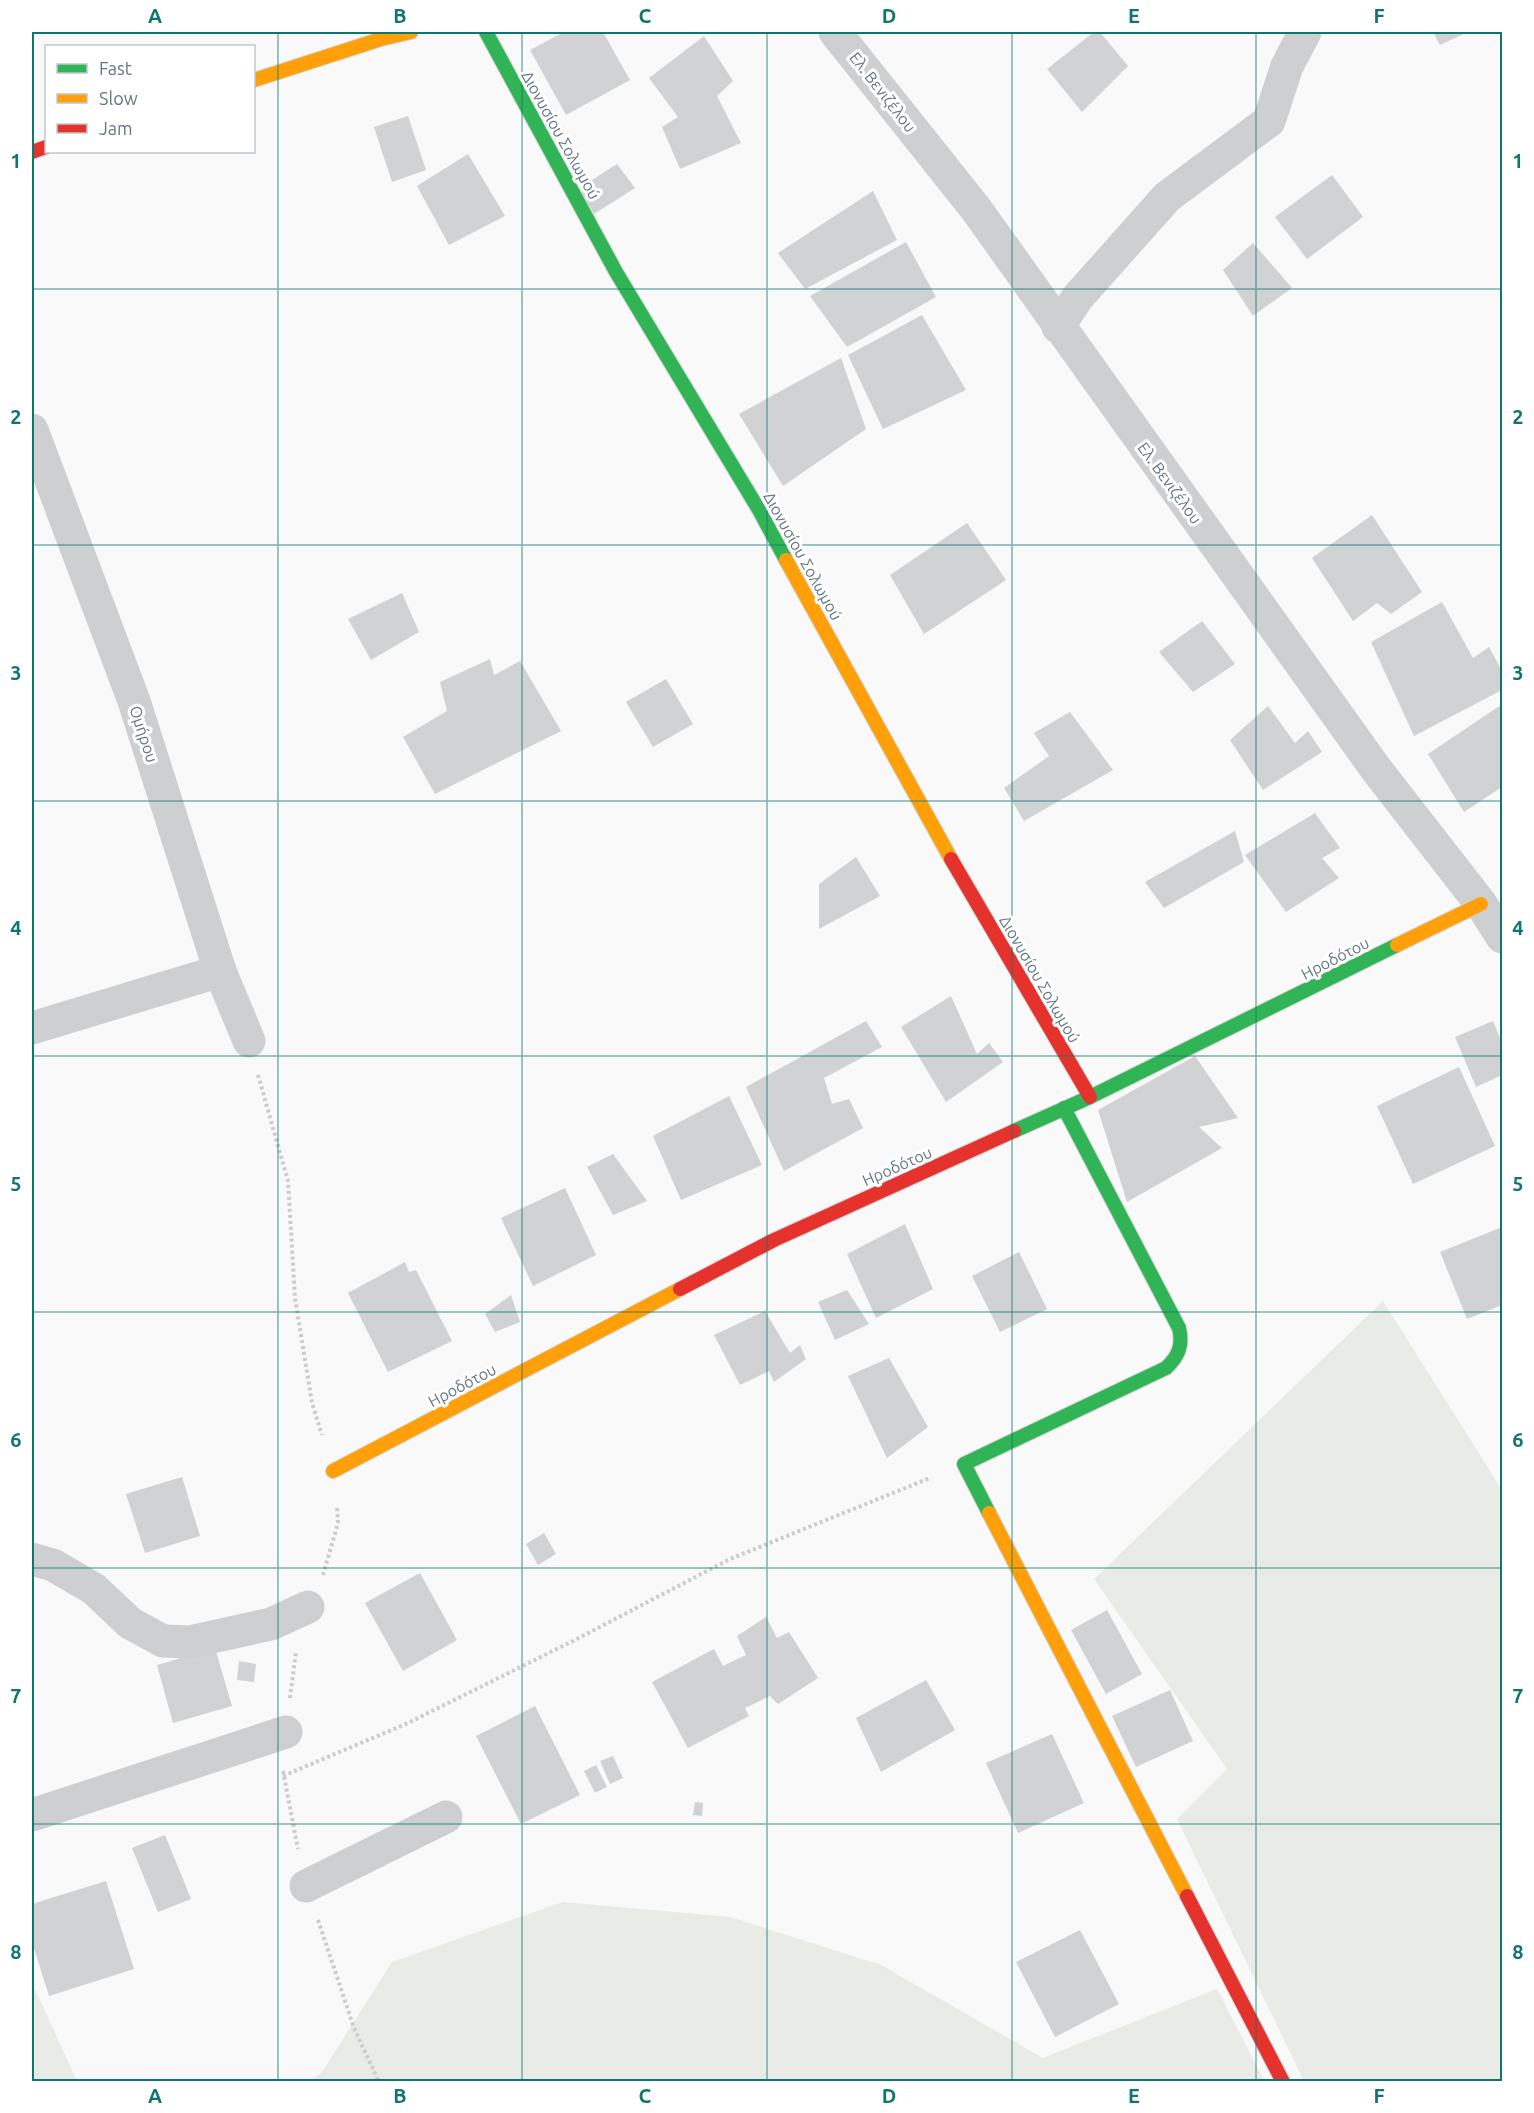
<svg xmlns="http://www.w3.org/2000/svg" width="1534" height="2113" viewBox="0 0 1534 2113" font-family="Ubuntu,sans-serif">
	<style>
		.green { fill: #e8ebe6 }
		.building { fill: #d0d2d3 }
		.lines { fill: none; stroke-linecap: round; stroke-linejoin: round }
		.fast-casing { stroke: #d5d6d7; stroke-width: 16 }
		.slow-casing { stroke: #d5d6d7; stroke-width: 16 }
		.jam-casing { stroke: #d5d6d7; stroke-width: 16 }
		.path { stroke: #cbcccd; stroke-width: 4; stroke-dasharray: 3 3; stroke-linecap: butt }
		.street { stroke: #cecfd0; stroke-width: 33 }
		.fast { stroke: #30b455; stroke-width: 14 }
		.slow { stroke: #ff9f0a; stroke-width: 14 }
		.jam { stroke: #e5322d; stroke-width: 14 }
		.grid { fill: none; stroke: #0f766e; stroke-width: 1.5; stroke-opacity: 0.55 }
		.labels { text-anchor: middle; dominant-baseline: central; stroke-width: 6; stroke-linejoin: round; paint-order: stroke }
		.street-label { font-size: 16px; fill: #657683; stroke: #fff }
		.neatline { fill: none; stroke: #0f766e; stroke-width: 2 }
		.grid-label { font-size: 20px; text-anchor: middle; font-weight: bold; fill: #0f766e }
	</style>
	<rect width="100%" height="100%" fill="#f9f9f9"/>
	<g class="green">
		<path d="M 1383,1301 L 1502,1490 L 1502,2081 L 1304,2081 L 1177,1819 L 1227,1769 L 1094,1579 Z"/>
		<path d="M 563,1902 L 730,1917 L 881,1965 L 1043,2058 L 1217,1989 L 1265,2082 L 309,2082 L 322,2072 L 392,1962 Z"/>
		<path d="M 32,1983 L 77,2081 L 32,2081 Z"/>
	</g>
	<g class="building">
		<path d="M 564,32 L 603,32 L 630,80 L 566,115 L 530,50 Z"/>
		<path d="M 1094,32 L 1100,32 L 1128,66 L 1082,112 L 1047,69 Z"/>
		<path d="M 1433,32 L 1468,32 L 1440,45 Z"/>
		<path d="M 704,36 L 733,81 L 717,96 L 741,143 L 680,169 L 662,127 L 678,117 L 649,78 Z"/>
		<path d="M 408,116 L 426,170 L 392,182 L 374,127 Z"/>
		<path d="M 468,154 L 505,216 L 449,245 L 417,186 Z"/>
		<path d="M 617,164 L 635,188 L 594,214 L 578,189 Z"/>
		<path d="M 1332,175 L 1363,217 L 1307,259 L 1275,217 Z"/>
		<path d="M 873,191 L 897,240 L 805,289 L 778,253 Z"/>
		<path d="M 906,242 L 936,297 L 847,347 L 810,296 Z"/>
		<path d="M 1253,243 L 1292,288 L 1253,316 L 1223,270 Z"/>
		<path d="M 922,315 L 966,390 L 883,429 L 848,355 Z"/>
		<path d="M 841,358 L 866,429 L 783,486 L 739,414 Z"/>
		<path d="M 1372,515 L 1422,592 L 1391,614 L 1377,603 L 1353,621 L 1312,558 Z"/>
		<path d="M 967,523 L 1006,580 L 924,634 L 890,575 Z"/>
		<path d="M 402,593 L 419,632 L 371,660 L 348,619 Z"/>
		<path d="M 1442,602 L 1473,658 L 1489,647 L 1502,671 L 1502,690 L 1414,736 L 1371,642 Z"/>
		<path d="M 1202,621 L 1235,664 L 1193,692 L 1159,652 Z"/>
		<path d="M 490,659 L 494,675 L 520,661 L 561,731 L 435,794 L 403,737 L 447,711 L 440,682 Z"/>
		<path d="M 666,679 L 693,724 L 653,747 L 626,702 Z"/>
		<path d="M 1501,705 L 1502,787 L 1464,812 L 1428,754 Z"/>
		<path d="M 1268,706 L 1295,743 L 1308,731 L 1322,752 L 1263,790 L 1230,740 Z"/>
		<path d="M 1070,712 L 1113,770 L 1024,821 L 1004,788 L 1049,756 L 1034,733 Z"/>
		<path d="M 1315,813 L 1340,848 L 1322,858 L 1339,878 L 1286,912 L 1245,855 Z"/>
		<path d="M 1235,831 L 1244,862 L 1164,908 L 1145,882 Z"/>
		<path d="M 856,857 L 880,896 L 819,929 L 819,884 Z"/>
		<path d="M 951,996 L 977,1054 L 989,1043 L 1003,1062 L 946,1102 L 901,1027 Z"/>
		<path d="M 866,1021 L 882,1047 L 824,1078 L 832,1104 L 849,1099 L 863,1128 L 784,1171 L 746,1087 Z"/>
		<path d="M 1493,1021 L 1502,1043 L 1502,1075 L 1476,1087 L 1455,1037 Z"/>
		<path d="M 1195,1056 L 1238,1118 L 1199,1127 L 1222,1148 L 1127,1202 L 1098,1110 Z"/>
		<path d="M 1459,1067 L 1495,1146 L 1413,1184 L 1377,1106 Z"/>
		<path d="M 729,1096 L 762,1165 L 681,1200 L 653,1136 Z"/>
		<path d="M 613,1154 L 647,1201 L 613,1215 L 587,1167 Z"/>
		<path d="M 565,1188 L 596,1255 L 533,1286 L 501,1218 Z"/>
		<path d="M 905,1224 L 933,1289 L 876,1318 L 847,1254 Z"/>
		<path d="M 1502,1227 L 1502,1305 L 1467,1319 L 1440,1252 Z"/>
		<path d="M 1019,1252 L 1047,1309 L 1000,1332 L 972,1276 Z"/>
		<path d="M 405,1262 L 409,1272 L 416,1270 L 452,1341 L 388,1372 L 348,1293 Z"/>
		<path d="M 847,1290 L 869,1324 L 835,1340 L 818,1302 Z"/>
		<path d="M 511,1295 L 520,1322 L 495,1332 L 485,1314 Z"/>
		<path d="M 765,1311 L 790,1353 L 800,1345 L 806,1359 L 774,1382 L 769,1371 L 740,1385 L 714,1335 Z"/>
		<path d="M 889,1358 L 928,1427 L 887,1458 L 848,1376 Z"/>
		<path d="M 182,1477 L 200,1536 L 145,1553 L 126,1494 Z"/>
		<path d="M 544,1533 L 556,1554 L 538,1565 L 526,1544 Z"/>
		<path d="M 420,1573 L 457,1640 L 403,1671 L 365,1603 Z"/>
		<path d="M 1107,1610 L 1142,1674 L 1106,1694 L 1071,1630 Z"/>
		<path d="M 766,1617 L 777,1638 L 789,1632 L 818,1678 L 778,1704 L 770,1696 L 745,1708 L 749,1716 L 688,1748 L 652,1682 L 714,1649 L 723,1666 L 746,1655 L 737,1636 Z"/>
		<path d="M 215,1648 L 232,1706 L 173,1723 L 157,1665 Z"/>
		<path d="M 239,1661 L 256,1664 L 254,1682 L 237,1680 Z"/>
		<path d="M 926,1680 L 955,1730 L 881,1772 L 856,1718 Z"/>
		<path d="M 1170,1690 L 1193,1741 L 1136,1767 L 1112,1716 Z"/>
		<path d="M 535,1706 L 580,1795 L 521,1824 L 476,1736 Z"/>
		<path d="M 1052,1734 L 1084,1803 L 1018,1833 L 986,1763 Z"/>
		<path d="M 613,1756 L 623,1778 L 610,1784 L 600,1761 Z"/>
		<path d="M 596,1765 L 607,1787 L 595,1793 L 584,1771 Z"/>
		<path d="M 695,1802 L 703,1803 L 702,1816 L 693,1815 Z"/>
		<path d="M 165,1835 L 191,1899 L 158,1912 L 132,1848 Z"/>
		<path d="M 106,1881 L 134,1969 L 49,1996 L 32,1942 L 32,1904 Z"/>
		<path d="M 1080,1930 L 1119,2004 L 1055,2037 L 1016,1962 Z"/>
	</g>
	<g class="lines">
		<g class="fast-casing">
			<g id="fast">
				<path d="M 486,32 L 616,272 L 759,510 L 786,560"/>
				<path d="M 1014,1131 L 1090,1097 L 1397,945"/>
				<path d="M 989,1513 L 964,1464 L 1166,1368 C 1179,1356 1183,1345 1179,1328 L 1064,1108"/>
			</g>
		</g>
		<g class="slow-casing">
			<g id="slow">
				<path d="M 254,80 L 381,39 L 411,32"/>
				<path d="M 786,560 L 951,859"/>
				<path d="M 1397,945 L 1481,904"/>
				<path d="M 333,1471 L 680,1289"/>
				<path d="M 989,1513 L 1187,1896"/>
			</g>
		</g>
		<g class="jam-casing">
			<g id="jam">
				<path d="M 32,152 L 46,147"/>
				<path d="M 951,859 L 1090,1097"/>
				<path d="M 680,1289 L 774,1240 L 1014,1131"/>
				<path d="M 1187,1896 L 1283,2082"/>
			</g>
		</g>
		<g class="path">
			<path d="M 258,1075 L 288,1181 L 295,1298 L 312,1403 L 322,1435"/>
			<path d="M 323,1575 L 338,1523 L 337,1507"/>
			<path d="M 290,1698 L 296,1652"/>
			<path d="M 283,1771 L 298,1849"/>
			<path d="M 283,1776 L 408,1723 L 573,1641 L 730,1559 L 930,1478"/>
			<path d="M 318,1920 L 354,2028 L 379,2082"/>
		</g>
		<g class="street">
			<path d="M 835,32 L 976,209 L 1376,769 L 1481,904 L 1502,937"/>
			<path d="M 1058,327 L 1078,297 L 1167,197 L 1269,121 L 1287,66 L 1305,32"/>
			<path d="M 32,430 L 134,701 L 220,971 L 249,1041"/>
			<path d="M 32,1028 L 220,971"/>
			<path d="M 32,1559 L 53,1565 L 94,1589 L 130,1623 L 163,1641 L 189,1642 L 271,1624 L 308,1607"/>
			<path d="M 32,1815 L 286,1732"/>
			<path d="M 306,1886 L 446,1817"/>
		</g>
		<use href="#fast" class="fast"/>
		<use href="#slow" class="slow"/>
		<use href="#jam" class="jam"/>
	</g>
	<path class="grid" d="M 278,32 L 278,2082M 522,32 L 522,2082M 767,32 L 767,2082M 1012,32 L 1012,2082M 1256,32 L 1256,2082M 32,289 L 1502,289M 32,545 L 1502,545M 32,801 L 1502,801M 32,1056 L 1502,1056M 32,1312 L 1502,1312M 32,1568 L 1502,1568M 32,1824 L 1502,1824"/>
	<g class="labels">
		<g class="street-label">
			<text transform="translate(883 92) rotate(52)">Ελ. Βενιζέλου</text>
			<text transform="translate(561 135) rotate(61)">Διονυσίου Σολωμού</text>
			<text transform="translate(1170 483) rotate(54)">Ελ. Βενιζέλου</text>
			<text transform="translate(803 556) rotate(61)">Διονυσίου Σολωμού</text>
			<text transform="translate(144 734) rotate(72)">Ομήρου</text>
			<text transform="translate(1335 958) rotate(-27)">Ηροδότου</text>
			<text transform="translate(1040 979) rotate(60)">Διονυσίου Σολωμού</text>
			<text transform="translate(897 1166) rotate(-24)">Ηροδότου</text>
			<text transform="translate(462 1385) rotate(-28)">Ηροδότου</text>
		</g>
	</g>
	<rect width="1534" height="2113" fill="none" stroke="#ffffff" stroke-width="66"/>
	<rect x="45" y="45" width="210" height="108" fill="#ffffff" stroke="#c1c8cd" stroke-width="1.5"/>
	<rect x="57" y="64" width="30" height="9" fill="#30b455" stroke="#c1c8cd" stroke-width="1.5"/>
	<text x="99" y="75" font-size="18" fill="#657683">Fast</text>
	<rect x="57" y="94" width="30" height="9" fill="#ff9f0a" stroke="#c1c8cd" stroke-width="1.5"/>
	<text x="99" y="105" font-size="18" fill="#657683">Slow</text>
	<rect x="57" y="124" width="30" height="9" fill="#e5322d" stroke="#c1c8cd" stroke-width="1.5"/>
	<text x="99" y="135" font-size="18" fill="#657683">Jam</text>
	<rect x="33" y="33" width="1468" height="2047" class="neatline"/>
	<g class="grid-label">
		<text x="155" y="23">A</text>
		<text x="400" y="23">B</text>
		<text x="645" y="23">C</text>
		<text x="889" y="23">D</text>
		<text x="1134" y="23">E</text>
		<text x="1379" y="23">F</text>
		<text x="16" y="168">1</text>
		<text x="1518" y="168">1</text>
		<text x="16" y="424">2</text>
		<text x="1518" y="424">2</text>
		<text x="16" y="680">3</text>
		<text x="1518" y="680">3</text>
		<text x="16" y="935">4</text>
		<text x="1518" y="935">4</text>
		<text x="16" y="1191">5</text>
		<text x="1518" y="1191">5</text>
		<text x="16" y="1447">6</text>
		<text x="1518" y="1447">6</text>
		<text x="16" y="1703">7</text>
		<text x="1518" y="1703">7</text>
		<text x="16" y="1959">8</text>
		<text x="1518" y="1959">8</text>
		<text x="155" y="2103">A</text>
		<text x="400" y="2103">B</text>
		<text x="645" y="2103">C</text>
		<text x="889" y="2103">D</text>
		<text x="1134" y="2103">E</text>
		<text x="1379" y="2103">F</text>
	</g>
</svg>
